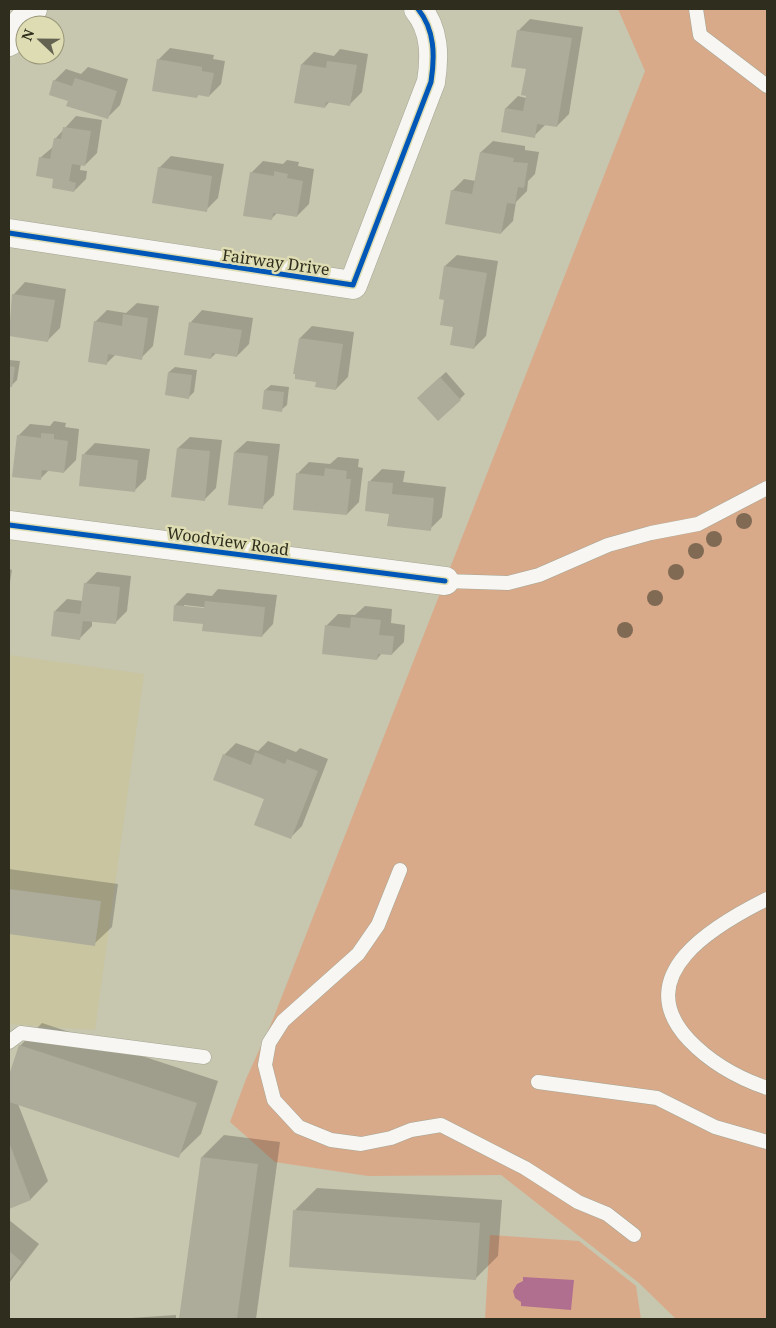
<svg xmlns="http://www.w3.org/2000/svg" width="776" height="1328" viewBox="0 0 776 1328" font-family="'Noto Serif',serif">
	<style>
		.built { fill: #c8c5a0 }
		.green { fill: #d9aa8a }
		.water { fill: #b16f90 }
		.shadow { fill: #0003; fill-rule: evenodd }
		.building { fill: #adac9a }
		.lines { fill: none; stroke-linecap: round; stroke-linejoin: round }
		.service-casing { stroke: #a5a593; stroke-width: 15 }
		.minor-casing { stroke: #a5a593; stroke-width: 29 }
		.service { stroke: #f7f6f3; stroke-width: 14 }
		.minor { stroke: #f7f6f3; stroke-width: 28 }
		.cycleway-casing { stroke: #dedcb2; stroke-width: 8 }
		.cycleway { stroke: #0057b8; stroke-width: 5 }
		.tree { fill: #806a54 }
		.labels { text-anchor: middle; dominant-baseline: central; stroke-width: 5; stroke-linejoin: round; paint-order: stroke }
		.street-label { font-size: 16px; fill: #2f2e1e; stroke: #dedcb2 }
	</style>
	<rect width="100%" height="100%" fill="#c7c6af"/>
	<path class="built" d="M 9,655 L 144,674 L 95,1030 L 9,1024 Z"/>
	<g class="green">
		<path d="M 618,9 L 767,9 L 767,1319 L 676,1319 L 639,1283 L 501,1175 L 368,1176 L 275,1162 L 230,1122 L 246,1079 L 271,1024 L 645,71 Z"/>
		<path d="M 490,1235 L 579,1241 L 636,1286 L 641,1319 L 485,1319 Z"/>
	</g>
	<path class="water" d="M 523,1277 L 574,1280 L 571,1310 L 521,1306 L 521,1302 L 515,1298 L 513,1291 L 517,1284 L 523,1281 Z"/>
	<g class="shadow">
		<path d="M 530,19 L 583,27 L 569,114 L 557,126 L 546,124 L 534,136 L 502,131 L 506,108 L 518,96 L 526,98 L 527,68 L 518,31 Z"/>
		<path d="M 170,48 L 214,55 L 213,59 L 225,61 L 221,84 L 209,96 L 199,94 L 197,97 L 158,60 Z"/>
		<path d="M 340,49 L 368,54 L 362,92 L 350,104 L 330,101 L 325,107 L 296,102 L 302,64 L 314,52 L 334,56 Z"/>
		<path d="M 88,67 L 128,79 L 120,105 L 108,117 L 69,100 L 54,81 L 66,69 L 81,74 Z"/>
		<path d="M 76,116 L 102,120 L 97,153 L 85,165 L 81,164 L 80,170 L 87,171 L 86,179 L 74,191 L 54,178 L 40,158 L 54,146 L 55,139 Z"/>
		<path d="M 493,141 L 525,146 L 525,150 L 539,152 L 535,174 L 528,181 L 527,191 L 516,202 L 513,221 L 501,233 L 452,191 L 464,179 L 476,181 L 481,152 Z"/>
		<path d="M 171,156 L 224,164 L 218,198 L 206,210 L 159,168 Z"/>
		<path d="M 287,160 L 299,162 L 298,166 L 314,169 L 309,204 L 297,216 L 278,212 L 271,219 L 251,173 L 263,161 L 283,164 Z"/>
		<path d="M 457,255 L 498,261 L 486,336 L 474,348 L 454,326 L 445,299 L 445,266 Z"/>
		<path d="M 25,282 L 66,289 L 60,328 L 48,340 L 9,334 L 14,294 Z"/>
		<path d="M 137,303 L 159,306 L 153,346 L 141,358 L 116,354 L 106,364 L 95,322 L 107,310 L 126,313 Z"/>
		<path d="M 202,310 L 253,318 L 249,344 L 237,356 L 216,353 L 211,358 L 191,322 Z"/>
		<path d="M 312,326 L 354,332 L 348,377 L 336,389 L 295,373 L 300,338 Z"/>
		<path d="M 9,360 L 20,361 L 17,380 L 11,386 L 9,386 Z"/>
		<path d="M 175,367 L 197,370 L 194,392 L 189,397 L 169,372 Z"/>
		<path d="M 446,372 L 465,394 L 460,399 L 424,392 Z"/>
		<path d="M 271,385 L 289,387 L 287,405 L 281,410 L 265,390 Z"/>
		<path d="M 54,421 L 66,423 L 65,427 L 79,429 L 76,460 L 64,472 L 49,470 L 40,479 L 18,436 L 30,424 L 50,426 Z"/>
		<path d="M 190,437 L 222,440 L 216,488 L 204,500 L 178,448 Z"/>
		<path d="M 247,441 L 280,444 L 274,495 L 262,507 L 235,452 Z"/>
		<path d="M 95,443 L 150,449 L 146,479 L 134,491 L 84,454 Z"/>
		<path d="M 338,457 L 359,459 L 358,467 L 363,468 L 359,502 L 347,514 L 297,474 L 309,462 L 330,464 Z"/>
		<path d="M 382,469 L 405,471 L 403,482 L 446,487 L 442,517 L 430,529 L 370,481 Z"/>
		<path d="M 9,569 L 12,570 L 9,588 Z"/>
		<path d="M 97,572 L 131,576 L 127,611 L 115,623 L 92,620 L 92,626 L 80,638 L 55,611 L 67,599 L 83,601 L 85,584 Z"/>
		<path d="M 218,589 L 277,595 L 273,624 L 262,636 L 204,623 L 175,605 L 187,593 L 212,596 ZM 184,605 L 211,608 L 211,610 L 184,607 Z"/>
		<path d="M 365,606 L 392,609 L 391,623 L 405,625 L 404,642 L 392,654 L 382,653 L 377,659 L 326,626 L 338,614 L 355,615 Z"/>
		<path d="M 268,741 L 296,752 L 300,748 L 328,759 L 302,826 L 291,837 L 265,799 L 215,779 L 224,755 L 236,743 L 258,751 Z"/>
		<path d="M 9,869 L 118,884 L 112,927 L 94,944 L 9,933 Z"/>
		<path d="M 42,1023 L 218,1081 L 201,1134 L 178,1156 L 18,1104 L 48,1181 L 31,1199 L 9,1207 L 9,1079 L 20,1046 Z"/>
		<path d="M 224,1135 L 280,1142 L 256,1319 L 180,1319 L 202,1157 Z"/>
		<path d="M 317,1188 L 502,1200 L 498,1256 L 476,1278 L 295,1210 Z"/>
		<path d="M 9,1220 L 39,1244 L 9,1283 Z"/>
		<path d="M 176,1315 L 176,1319 L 117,1319 Z"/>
	</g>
	<g class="building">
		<path d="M 517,30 L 572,38 L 557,127 L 537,124 L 535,138 L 501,132 L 505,108 L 523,111 L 526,96 L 521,95 L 526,69 L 511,67 Z"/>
		<path d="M 157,59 L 202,67 L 202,71 L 214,73 L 209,97 L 198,95 L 197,98 L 152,91 Z"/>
		<path d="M 327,61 L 357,65 L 350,106 L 326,102 L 325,108 L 294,103 L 301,64 L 326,68 Z"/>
		<path d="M 75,78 L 117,91 L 108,119 L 66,106 L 68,101 L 49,95 L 53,80 L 72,86 Z"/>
		<path d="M 63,127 L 91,131 L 85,166 L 72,164 L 69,181 L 76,183 L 74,192 L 52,188 L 53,179 L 36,176 L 39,157 L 50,159 L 54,138 L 61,139 Z"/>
		<path d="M 480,152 L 514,158 L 513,162 L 528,163 L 524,188 L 518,187 L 515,204 L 507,203 L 501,234 L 445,224 L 451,190 L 472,194 Z"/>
		<path d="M 158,167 L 212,176 L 207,212 L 152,203 Z"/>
		<path d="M 274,171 L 288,174 L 287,178 L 303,181 L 297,217 L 273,213 L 272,220 L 243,216 L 250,172 L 274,176 Z"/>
		<path d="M 444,266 L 487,273 L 474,349 L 450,345 L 453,327 L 440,325 L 444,300 L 439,299 Z"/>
		<path d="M 12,294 L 55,300 L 48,342 L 9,336 Z"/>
		<path d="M 123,314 L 148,318 L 142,360 L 108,354 L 107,365 L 88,362 L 94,321 L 122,326 Z"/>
		<path d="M 189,322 L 242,330 L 237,357 L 212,353 L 211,359 L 184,355 Z"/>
		<path d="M 299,338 L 343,344 L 336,390 L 315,387 L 316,382 L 295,379 L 295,374 L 293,374 Z"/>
		<path d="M 9,366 L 15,367 L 12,387 L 9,387 Z"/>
		<path d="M 168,372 L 192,375 L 189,399 L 165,395 Z"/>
		<path d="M 440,377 L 461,400 L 438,421 L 417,398 Z"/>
		<path d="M 264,390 L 284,392 L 282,412 L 262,409 Z"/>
		<path d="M 41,433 L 54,434 L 54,439 L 68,441 L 64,473 L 42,470 L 41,480 L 12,477 L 17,435 L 41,438 Z"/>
		<path d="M 177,448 L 210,451 L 205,501 L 171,497 Z"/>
		<path d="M 234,452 L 268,456 L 263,509 L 228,505 Z"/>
		<path d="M 82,454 L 138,460 L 135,492 L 79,486 Z"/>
		<path d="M 325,468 L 347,471 L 346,479 L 351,479 L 347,515 L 293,510 L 296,473 L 324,476 Z"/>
		<path d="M 368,481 L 393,483 L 392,494 L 434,498 L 431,531 L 387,526 L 389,514 L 365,511 Z"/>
		<path d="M 84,583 L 120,587 L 116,624 L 83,621 L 80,640 L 51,636 L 54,611 L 80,614 Z"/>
		<path d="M 205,601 L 265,607 L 262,637 L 202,631 L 203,624 L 173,621 L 174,605 L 204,608 Z"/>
		<path d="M 351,617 L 381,620 L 379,635 L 394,636 L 392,655 L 378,654 L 377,660 L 322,654 L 325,625 L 350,628 Z"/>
		<path d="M 255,752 L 285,764 L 287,759 L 318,771 L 291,839 L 254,825 L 264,799 L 213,780 L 223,754 L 251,765 Z"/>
		<path d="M 9,889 L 101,901 L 95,946 L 9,934 Z"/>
		<path d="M 19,1045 L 197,1103 L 179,1158 L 9,1102 L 9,1075 Z"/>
		<path d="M 9,1142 L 31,1200 L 9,1209 Z"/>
		<path d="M 201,1157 L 258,1164 L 237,1319 L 179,1319 Z"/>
		<path d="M 293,1210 L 480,1223 L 476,1280 L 289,1267 Z"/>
		<path d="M 9,1251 L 22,1262 L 9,1280 Z"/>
	</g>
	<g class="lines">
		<g class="service-casing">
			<g id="service">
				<path d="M 696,9 L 700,35 L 767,86"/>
				<path d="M 445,581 L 508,583 L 539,575 L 608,545 L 651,533 L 698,524 L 767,488"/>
				<path d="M 400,870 L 378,925 L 358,954 L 283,1021 L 269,1043 L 265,1065 L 274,1100 L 299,1127 L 331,1140 L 361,1144 L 391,1138 L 411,1130 L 441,1125 L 525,1168 L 578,1202 L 607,1214 L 634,1235"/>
				<path d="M 767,899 C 715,925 628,975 689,1040 C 710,1062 738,1078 767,1088"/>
				<path d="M 9,1042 L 21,1033 L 204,1057"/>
				<path d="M 538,1082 L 657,1098 L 715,1127 L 767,1142"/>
			</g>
		</g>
		<g class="minor-casing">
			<g id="minor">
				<path d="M 9,42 L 18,26 L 33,9"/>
				<path d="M 9,233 L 353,285 L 431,82 C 435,56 435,30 418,9"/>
				<path d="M 9,525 L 445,581"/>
			</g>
		</g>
		<use href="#service" class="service"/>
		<use href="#minor" class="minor"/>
		<g class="cycleway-casing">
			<g id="cycleway">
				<path d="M 9,233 L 353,285 L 431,82 C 435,56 435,30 418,9"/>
				<path d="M 9,525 L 445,581"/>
			</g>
		</g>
		<use href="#cycleway" class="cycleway"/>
	</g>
	<g class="tree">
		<circle cx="744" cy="521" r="8"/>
		<circle cx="714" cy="539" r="8"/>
		<circle cx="696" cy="551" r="8"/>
		<circle cx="676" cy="572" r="8"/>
		<circle cx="655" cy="598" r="8"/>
		<circle cx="625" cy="630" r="8"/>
	</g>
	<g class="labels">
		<g class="street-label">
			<text transform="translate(276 262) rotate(8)">Fairway Drive</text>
			<text transform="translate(228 541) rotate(8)">Woodview Road</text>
		</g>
	</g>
	<rect width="776" height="1328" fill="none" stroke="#2f2e1e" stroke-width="20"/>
	<g transform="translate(40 40) rotate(292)"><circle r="24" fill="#dedcb2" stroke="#989677"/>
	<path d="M0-4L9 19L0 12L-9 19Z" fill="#646351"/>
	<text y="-8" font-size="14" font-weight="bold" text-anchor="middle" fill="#2f2e1e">N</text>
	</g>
</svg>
